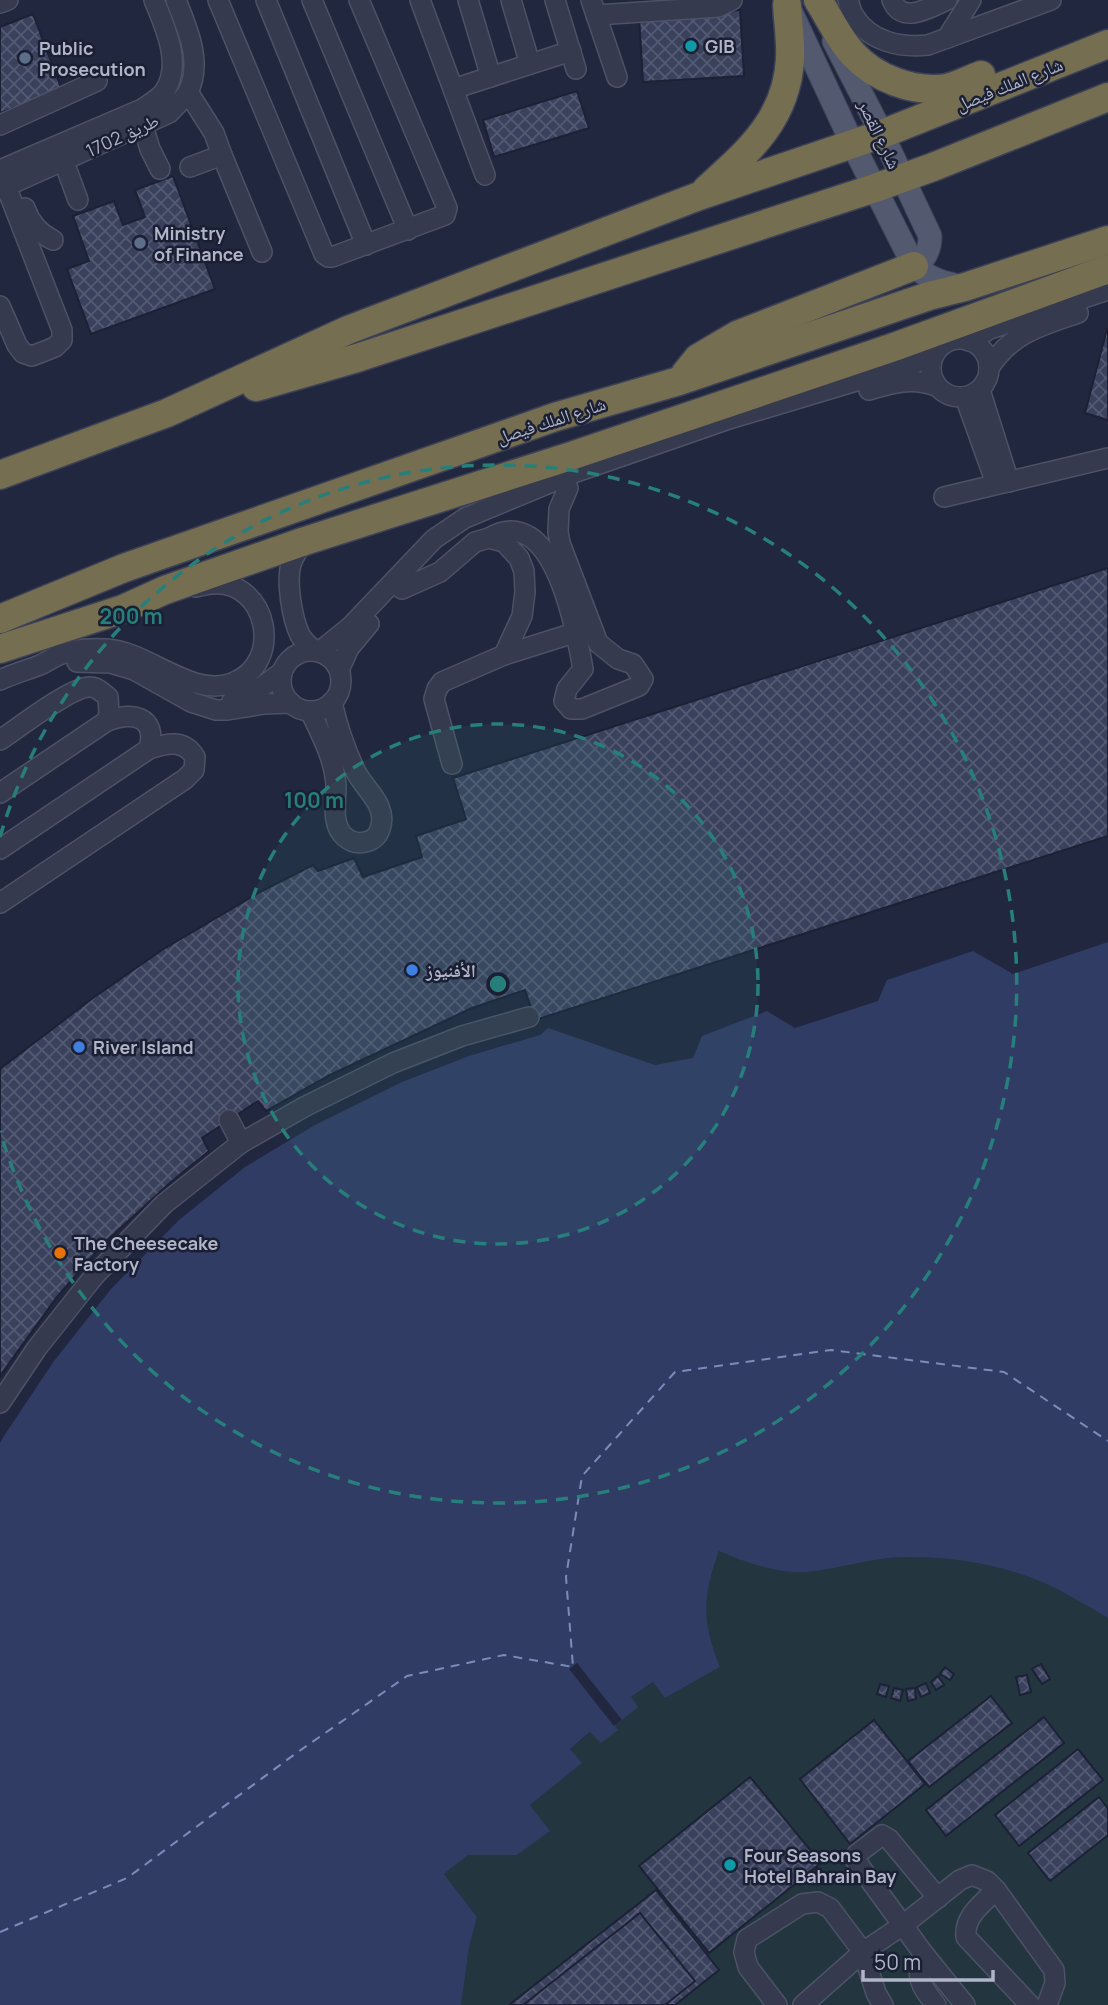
<svg xmlns="http://www.w3.org/2000/svg" width="1108" height="2005" viewBox="0 0 1108 2005" font-family="Manrope,'Noto Naskh Arabic',sans-serif">
	<style>
		.grass { fill: #233640 }
		.water { fill: #313c65 }
		.pier { fill: #21273f }
		.lines { fill: none; stroke-linecap: round; stroke-linejoin: round }
		.ferry { stroke: #7d8bb9; stroke-width: 2; stroke-dasharray: 9 7; stroke-linecap: butt }
		.building { fill: url(#building-cross-hatch); stroke: #1c2135; stroke-width: 2 }
		.minor-casing { stroke: #4d5266; stroke-width: 22 }
		.major-casing { stroke: #3e4357; stroke-width: 25 }
		.highway-casing { stroke: #3d4256; stroke-width: 31 }
		.minor { stroke: #353a4e; stroke-width: 19 }
		.major { stroke: #53596f; stroke-width: 23 }
		.highway { stroke: #756e51; stroke-width: 28 }
		.ring { fill: none; stroke: #277f7c; stroke-width: 3.5; stroke-dasharray: 12 9 }
		.culture-dot { fill: #0f9aa8; stroke: #1a1f33; stroke-width: 2.5 }
		.service-dot { fill: #5c6f8a; stroke: #1a1f33; stroke-width: 2.5 }
		.shop-dot { fill: #3f7fe0; stroke: #1a1f33; stroke-width: 2.5 }
		.food-dot { fill: #e8710a; stroke: #1a1f33; stroke-width: 2.5 }
		.labels { text-anchor: middle; dominant-baseline: central; stroke-width: 5; stroke-linejoin: round; paint-order: stroke }
		.poi-label { font-size: 18px; font-weight: bold; fill: #b0b5ca; stroke: #1a1f33; text-anchor: start }
		.street-label { font-size: 18px; fill: #b0b5ca; stroke: #1a1f33 }
		.centre { fill: #277f7c; stroke: #1a1f33; stroke-width: 3.5 }
		.ring-label { font-size: 21px; text-anchor: middle; font-weight: bold; fill: #277f7c; stroke: #1a1f33; stroke-width: 5; stroke-linejoin: round; paint-order: stroke }
	</style>
	<defs>
		<pattern id="building-cross-hatch" width="8" height="8" patternUnits="userSpaceOnUse" patternTransform="scale(1.75)"><rect width="8" height="8" fill="#3a415d"/><path d="M0 0l8 8M0 8l8-8" fill="none" stroke="#545a73"/></pattern>
	</defs>
	<rect width="100%" height="100%" fill="#21273f"/>
	<path class="grass" d="M 719,1551 C 746,1559 777,1574 806,1572 C 840,1569 873,1557 907,1557 C 958,1557 1011,1566 1057,1589 C 1074,1598 1091,1608 1108,1618 L 1108,2005 L 461,2005 L 469,1948 L 477,1917 L 444,1874 L 468,1855 L 517,1855 L 549,1831 L 530,1805 L 581,1764 L 570,1749 L 591,1732 L 601,1743 L 617,1730 L 614,1726 L 631,1697 L 654,1682 L 665,1698 L 720,1667 C 702,1621 702,1598 719,1551 Z"/>
	<path class="water" d="M 1108,942 L 1108,1618 C 1091,1608 1074,1598 1057,1589 C 1011,1566 958,1557 907,1557 C 873,1557 840,1569 806,1572 C 776,1574 746,1562 719,1551 C 702,1598 702,1621 720,1667 L 665,1698 L 653,1682 L 631,1697 L 638,1707 L 615,1726 L 618,1730 L 601,1743 L 590,1732 L 570,1749 L 582,1763 L 530,1805 L 550,1831 L 517,1855 L 468,1855 L 444,1874 L 477,1917 L 469,1948 L 461,2005 L 0,2005 L 0,1443 L 4,1436 L 54,1361 L 111,1289 L 179,1220 L 245,1167 L 315,1125 L 402,1082 L 469,1056 L 540,1035 L 548,1028 L 655,1065 L 693,1058 L 702,1036 L 767,1011 L 795,1028 L 878,1001 L 887,980 L 973,951 L 1013,974 Z"/>
	<path class="pier" d="M 577,1663 L 622,1720 L 614,1726 L 569,1669 Z"/>
	<g class="lines">
		<path class="ferry" d="M 0,1932 L 127,1878 L 295,1754 L 407,1676 L 504,1655 L 573,1667 L 566,1577 L 582,1476 L 675,1372 L 831,1350 L 1004,1372 L 1108,1441"/>
	</g>
	<g class="building">
		<path d="M 740,10 L 744,76 L 643,82 L 639,16 Z"/>
		<path d="M 33,14 L 62,90 L 0,113 L 0,27 Z"/>
		<path d="M 577,91 L 589,128 L 494,157 L 483,120 Z"/>
		<path d="M 173,176 L 215,289 L 91,334 L 67,269 L 89,261 L 73,216 L 114,201 L 123,225 L 145,217 L 135,190 Z"/>
		<path d="M 1107,329 L 1108,329 L 1108,420 L 1085,413 Z"/>
		<path d="M 1108,568 L 1108,836 L 535,1020 L 525,990 L 472,1008 L 328,1076 L 266,1111 L 258,1101 L 202,1138 L 209,1151 L 171,1182 L 103,1244 L 56,1298 L 0,1376 L 0,1069 L 93,998 L 162,950 L 260,892 L 313,865 L 318,871 L 354,858 L 363,877 L 422,857 L 416,836 L 466,819 L 453,778 Z"/>
		<path d="M 1041,1664 L 1050,1679 L 1042,1684 L 1032,1669 Z"/>
		<path d="M 945,1667 L 954,1674 L 950,1680 L 940,1674 Z"/>
		<path d="M 1027,1675 L 1031,1692 L 1020,1695 L 1016,1677 Z"/>
		<path d="M 938,1676 L 944,1685 L 936,1690 L 931,1682 Z"/>
		<path d="M 926,1683 L 930,1693 L 921,1697 L 917,1687 Z"/>
		<path d="M 880,1684 L 889,1686 L 886,1697 L 877,1694 Z"/>
		<path d="M 894,1688 L 903,1690 L 900,1701 L 891,1698 Z"/>
		<path d="M 915,1688 L 916,1699 L 908,1701 L 906,1689 Z"/>
		<path d="M 991,1696 L 1012,1723 L 929,1787 L 908,1761 Z"/>
		<path d="M 1044,1717 L 1064,1743 L 946,1836 L 926,1810 Z"/>
		<path d="M 874,1720 L 925,1784 L 850,1844 L 800,1779 Z"/>
		<path d="M 1078,1749 L 1103,1780 L 1019,1846 L 995,1815 Z"/>
		<path d="M 750,1777 L 821,1863 L 709,1953 L 639,1866 Z"/>
		<path d="M 1099,1797 L 1108,1809 L 1108,1835 L 1050,1881 L 1028,1853 Z"/>
		<path d="M 656,1890 L 719,1970 L 675,2005 L 509,2005 Z"/>
		<path d="M 640,1913 L 695,1981 L 665,2005 L 523,2005 Z"/>
	</g>
	<g class="lines">
		<g class="minor-casing">
			<g id="minor">
				<path d="M 218,0 L 324,254 L 328,257 L 332,257 L 445,215 L 447,208 L 359,0"/>
				<path d="M 266,0 L 366,245"/>
				<path d="M 312,0 L 408,230"/>
				<path d="M 420,0 L 485,175"/>
				<path d="M 468,0 L 491,77"/>
				<path d="M 511,0 L 530,64"/>
				<path d="M 555,0 L 576,69"/>
				<path d="M 591,0 L 617,77"/>
				<path d="M 848,0 C 850,5 851,12 854,16 C 870,42 901,48 928,45 L 1051,0"/>
				<path d="M 892,0 C 902,25 929,8 947,0"/>
				<path d="M 0,3 L 8,0"/>
				<path d="M 596,15 L 718,7 L 732,0"/>
				<path d="M 947,38 L 971,0"/>
				<path d="M 453,89 L 571,51"/>
				<path d="M 188,92 L 214,133 L 222,155 L 262,252"/>
				<path d="M 0,125 L 97,81"/>
				<path d="M 143,126 L 150,149 L 160,169"/>
				<path d="M 64,162 L 78,200"/>
				<path d="M 190,167 L 222,155"/>
				<path d="M 0,170 L 142,109 C 149,104 159,99 164,92 C 183,65 165,27 154,0"/>
				<path d="M 0,189 L 169,113 C 175,106 184,99 188,92 C 203,62 187,28 176,0"/>
				<path d="M 25,208 C 30,223 39,233 53,240"/>
				<path d="M 0,306 L 17,345 L 23,353 L 32,356 L 55,347 L 62,340 L 62,330 L 6,186"/>
				<circle cx="960" cy="368" r="29"/>
				<path d="M 969,341 L 990,329 L 1108,290"/>
				<path d="M 989,368 C 1011,333 1041,326 1078,313"/>
				<path d="M 869,390 C 892,383 912,377 936,386"/>
				<path d="M 980,390 L 1009,482"/>
				<path d="M 965,397 L 993,475"/>
				<path d="M 944,497 L 1108,458"/>
				<path d="M 489,538 C 553,500 576,629 583,669 L 567,689 L 564,701 L 571,709 L 582,709 L 639,686 L 643,679 L 633,664 L 618,659 L 598,643 L 560,543 L 558,532 L 559,509 L 568,488"/>
				<path d="M 305,541 C 299,548 294,555 291,564 C 286,582 292,618 300,635 C 303,641 309,646 315,651"/>
				<path d="M 402,589 L 440,572 L 475,542 L 489,538 L 504,542 L 519,558 L 524,571 L 525,592 L 522,616 L 504,655"/>
				<circle cx="311" cy="681" r="30"/>
				<path d="M 319,652 L 350,627 L 434,539 L 465,518 L 576,472 L 726,420 L 913,364 L 934,354"/>
				<path d="M 77,662 L 110,663 L 134,670 L 191,702 L 216,710 L 227,710 L 264,704 L 291,703"/>
				<path d="M 339,670 L 349,648 L 369,624"/>
				<path d="M 0,680 C 13,674 27,670 40,665 C 47,662 52,658 59,655 C 73,649 90,648 106,649 C 148,651 190,698 232,683 C 285,664 268,579 212,584 C 207,584 201,586 196,587"/>
				<path d="M 232,701 L 252,694 L 282,672"/>
				<path d="M 310,711 C 321,734 335,760 336,786 C 336,803 331,825 345,837 C 351,842 358,844 365,842 C 372,841 378,836 380,829 C 389,804 362,788 354,768 C 344,746 337,725 332,702"/>
				<path d="M 0,740 C 17,729 72,686 90,687 C 97,687 103,693 108,697 L 109,713 L 107,721"/>
				<path d="M 452,764 L 434,699 L 437,689 L 442,682 L 504,655 L 577,632 L 587,626"/>
				<path d="M 0,793 L 107,721 C 131,712 158,715 149,749"/>
				<path d="M 0,849 L 149,749 C 167,743 184,739 195,757 L 194,770 L 185,779 L 0,903"/>
				<path d="M 229,1120 L 241,1143"/>
				<path d="M 0,1403 L 37,1348 L 95,1275 L 164,1204 L 241,1143 L 304,1107 L 393,1063 L 462,1036 L 529,1017"/>
				<path d="M 996,1890 C 982,1904 964,1916 966,1937 L 1030,2005"/>
				<path d="M 938,1898 L 889,1839 L 882,1835 L 857,1854 L 856,1861 L 923,1953 L 965,2005"/>
				<path d="M 923,1953 C 915,1978 920,1985 936,2005"/>
				<path d="M 777,2005 L 748,1967 L 744,1952 L 747,1939 L 802,1904 L 818,1902 L 830,1908 L 863,1952 L 876,1993 L 883,2005"/>
				<path d="M 803,2005 L 863,1952 L 903,1925 L 960,1880 L 972,1875 L 987,1881 L 996,1890 L 1054,1970 L 1055,1983 L 1047,2005"/>
			</g>
		</g>
		<g class="major-casing">
			<g id="major">
				<path d="M 791,12 L 853,145 L 914,266 C 929,279 944,283 964,287"/>
				<path d="M 834,41 L 882,134 L 930,236 C 930,249 926,259 914,266"/>
			</g>
		</g>
		<g class="highway-casing">
			<g id="highway">
				<path d="M 818,0 C 829,17 839,39 853,54 C 875,78 913,93 946,88 C 957,86 970,79 981,75"/>
				<path d="M 707,189 C 748,152 787,119 790,59 C 791,41 788,23 787,5"/>
				<path d="M 685,374 L 698,358 L 737,335 L 914,266"/>
				<path d="M 256,387 L 357,358 L 875,188 L 933,167 L 1108,97"/>
				<path d="M 0,475 L 167,413 L 348,330 L 699,196 L 882,134 L 1108,44"/>
				<path d="M 0,619 L 124,568 L 555,417 L 679,381 L 929,296 L 965,287 L 1108,240"/>
				<path d="M 0,649 L 123,609 L 165,590 L 305,541 L 571,456 L 894,347 L 1108,269"/>
			</g>
		</g>
		<use href="#minor" class="minor"/>
		<use href="#major" class="major"/>
		<use href="#highway" class="highway"/>
	</g>
	<circle cx="498" cy="984" r="260" fill="#277f7c" fill-opacity=".12"/>
	<g class="ring">
		<circle cx="498" cy="984" r="260"/>
		<path d="M0 837A519 519 0 1 1 0 1131"/>
	</g>
	<g class="culture-dot">
		<circle cx="691" cy="46" r="7"/>
		<circle cx="730" cy="1865" r="7"/>
	</g>
	<g class="service-dot">
		<circle cx="25" cy="58" r="7"/>
		<circle cx="140" cy="243" r="7"/>
	</g>
	<g class="shop-dot">
		<circle cx="412" cy="970" r="7"/>
		<circle cx="79" cy="1047" r="7"/>
	</g>
	<circle class="food-dot" cx="60" cy="1253" r="7"/>
	<g class="labels">
		<g class="poi-label">
			<text x="705" y="46">GIB</text>
			<text x="39" y="48">Public<tspan x="39" dy="21">Prosecution</tspan></text>
			<text x="154" y="233">Ministry<tspan x="154" dy="21">of Finance</tspan></text>
			<text x="426" y="970">الأفنيوز</text>
			<text x="93" y="1047">River Island</text>
			<text x="74" y="1243">The Cheesecake<tspan x="74" dy="21">Factory</tspan></text>
			<text x="744" y="1855">Four Seasons<tspan x="744" dy="21">Hotel Bahrain Bay</tspan></text>
		</g>
		<g class="street-label">
			<text transform="translate(1009 84) rotate(-22)">شارع الملك فيصل</text>
			<text transform="translate(880 134) rotate(64)">شارع القصر</text>
			<text transform="translate(122 135) rotate(-25)">طريق 1702</text>
			<text transform="translate(551 420) rotate(-18)">شارع الملك فيصل</text>
		</g>
	</g>
	<circle cx="498" cy="984" r="10" class="centre"/>
	<g class="ring-label">
		<text x="131" y="624">200 m</text>
		<text x="314" y="808">100 m</text>
	</g>
	<path d="M863 1970v10h130v-10" fill="none" stroke="#b0b5ca" stroke-width="3.5"/>
	<text x="874" y="1970" font-size="21" fill="#b0b5ca" stroke="#1a1f33" stroke-width="5" paint-order="stroke">50 m</text>
</svg>
